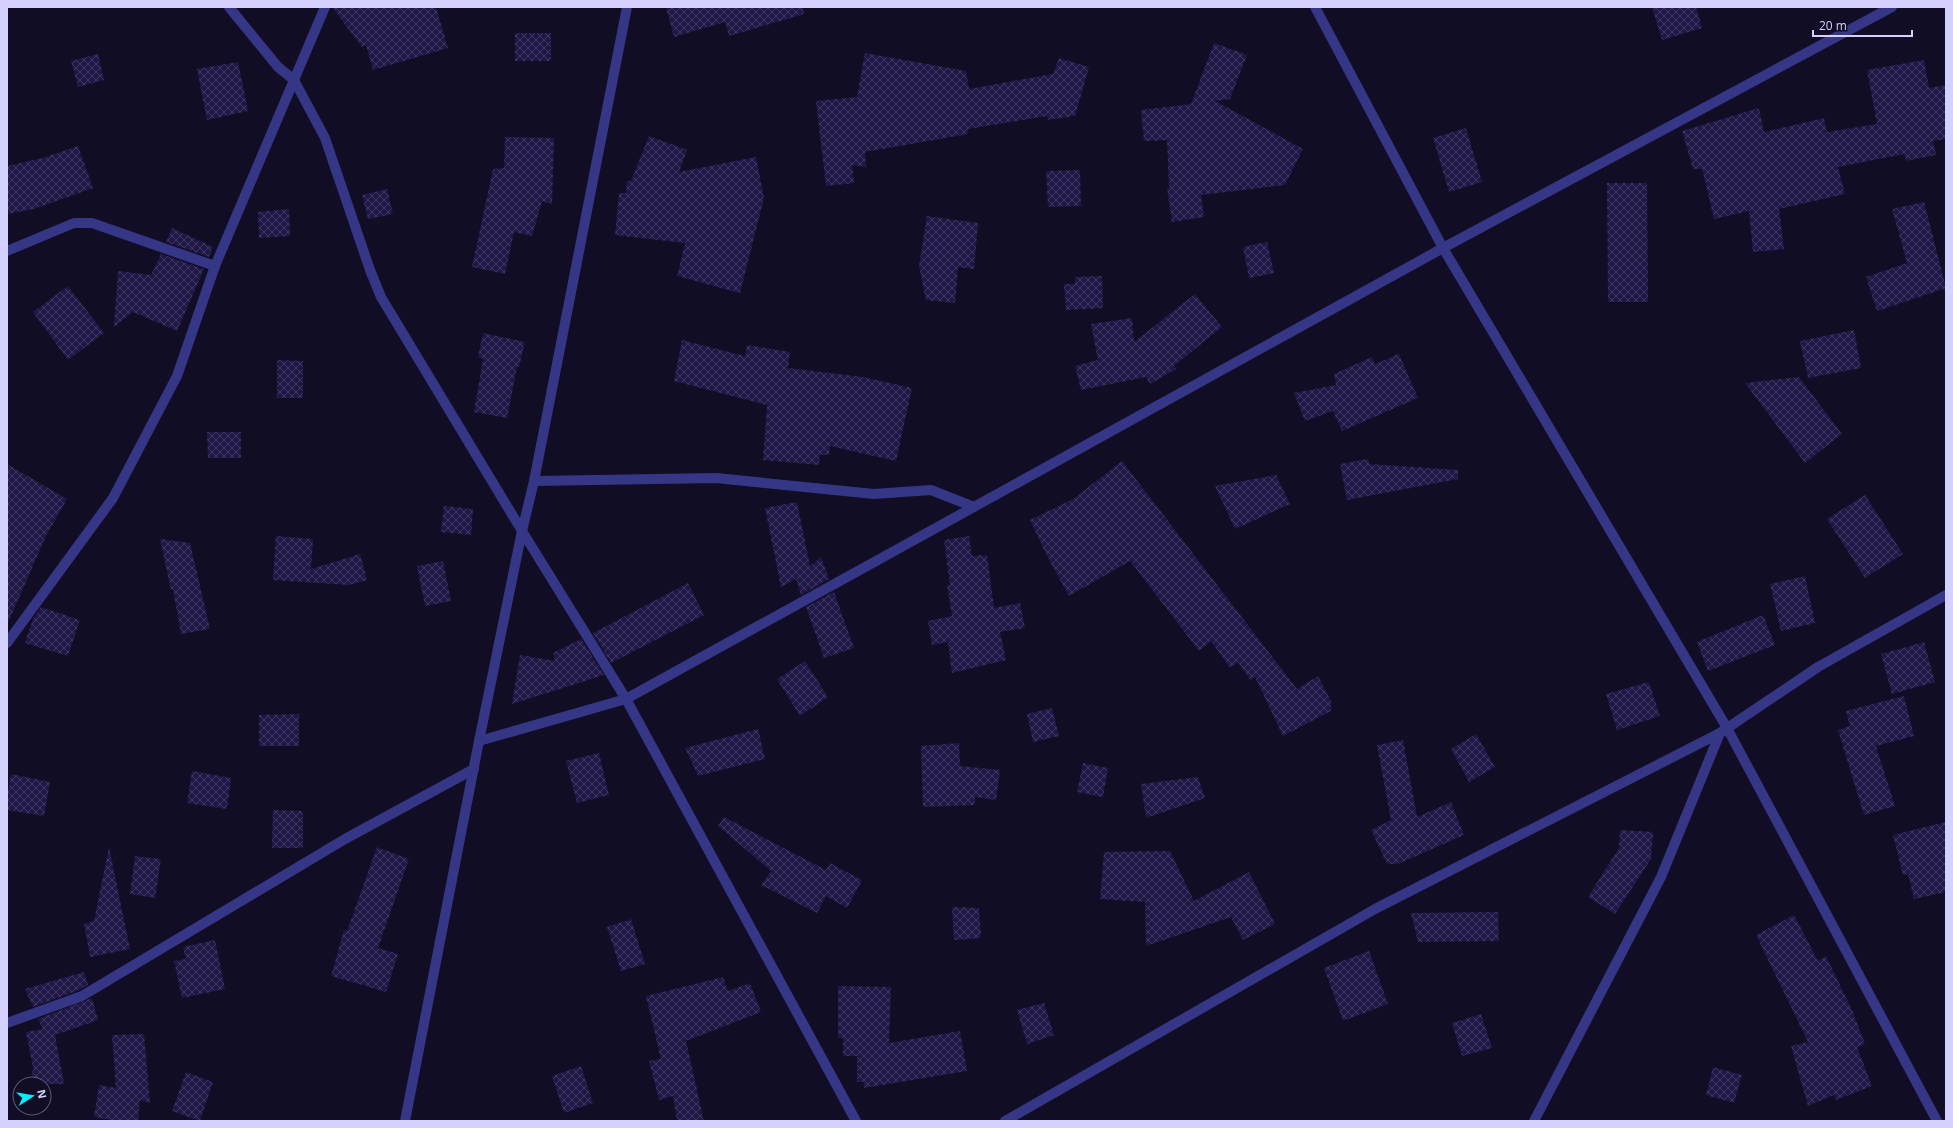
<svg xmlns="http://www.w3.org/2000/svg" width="1953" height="1128" viewBox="0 0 1953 1128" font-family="'Open Sans',sans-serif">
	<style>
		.building { fill: url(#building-cross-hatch) }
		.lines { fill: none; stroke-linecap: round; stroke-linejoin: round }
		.street { stroke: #353686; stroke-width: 10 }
	</style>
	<defs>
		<pattern id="building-cross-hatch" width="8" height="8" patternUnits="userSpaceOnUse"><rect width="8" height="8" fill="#1f1847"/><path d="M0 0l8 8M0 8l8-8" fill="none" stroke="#3f3963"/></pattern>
	</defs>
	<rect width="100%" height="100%" fill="#100d25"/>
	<g class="building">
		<path d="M 332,7 L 436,7 L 448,48 L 373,70 L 366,45 L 362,47 Z"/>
		<path d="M 666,7 L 803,7 L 804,14 L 729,36 L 725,22 L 674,37 Z"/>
		<path d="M 1652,7 L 1696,7 L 1702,28 L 1662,40 Z"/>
		<rect x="515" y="33" width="36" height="28"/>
		<path d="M 1214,43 L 1247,55 L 1230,99 L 1215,101 L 1303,149 L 1285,185 L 1201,195 L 1204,217 L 1172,222 L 1167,188 L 1169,188 L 1167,140 L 1144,141 L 1141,110 L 1191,104 Z"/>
		<path d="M 865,53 L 966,71 L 969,89 L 1053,74 L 1059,58 L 1089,67 L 1075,116 L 1048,120 L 1047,116 L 968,129 L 968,134 L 865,152 L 866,167 L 852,165 L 854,183 L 826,186 L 816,101 L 857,97 Z"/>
		<path d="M 98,54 L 104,80 L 78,87 L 71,61 Z"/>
		<path d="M 1924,60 L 1929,88 L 1946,85 L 1946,139 L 1933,141 L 1936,155 L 1906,161 L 1904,154 L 1838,167 L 1845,194 L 1779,209 L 1784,249 L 1753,252 L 1749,211 L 1714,219 L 1702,169 L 1693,169 L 1682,131 L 1759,108 L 1764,132 L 1824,118 L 1827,132 L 1877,124 L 1867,70 Z"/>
		<path d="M 238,62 L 248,111 L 207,120 L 197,69 Z"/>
		<path d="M 1466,128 L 1482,182 L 1449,192 L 1433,138 Z"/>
		<path d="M 649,136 L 687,150 L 679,172 L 756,157 L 764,198 L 740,293 L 677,276 L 685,243 L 615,235 L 619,193 L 626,193 L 627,181 L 631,181 Z"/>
		<path d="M 505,137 L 554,138 L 552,204 L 542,201 L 532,236 L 514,232 L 505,274 L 472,267 L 493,169 L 504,168 Z"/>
		<path d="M 78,146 L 93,188 L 34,209 L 7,214 L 7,166 L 43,158 Z"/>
		<path d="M 1080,170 L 1081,206 L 1048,207 L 1046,171 Z"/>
		<path d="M 1607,183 L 1647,183 L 1648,302 L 1608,302 Z"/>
		<path d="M 387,189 L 393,214 L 368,219 L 362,195 Z"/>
		<path d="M 1924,202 L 1946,288 L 1877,311 L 1866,277 L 1907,263 L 1892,209 Z"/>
		<path d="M 289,209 L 290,236 L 259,238 L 258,212 Z"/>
		<path d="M 927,216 L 978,223 L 974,269 L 958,267 L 955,303 L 926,300 L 919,266 Z"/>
		<path d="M 172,228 L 213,247 L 209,257 L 166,242 Z"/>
		<path d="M 1267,242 L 1274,273 L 1249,278 L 1243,247 Z"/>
		<path d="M 161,254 L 204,269 L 177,331 L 133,312 L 114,327 L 118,271 L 151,275 Z"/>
		<path d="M 1102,276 L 1103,308 L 1066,310 L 1064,284 L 1075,284 L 1075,277 Z"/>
		<path d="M 68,286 L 104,333 L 68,360 L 33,312 Z"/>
		<path d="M 1195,294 L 1222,327 L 1174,366 L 1176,369 L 1150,384 L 1146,377 L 1081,390 L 1075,366 L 1098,360 L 1091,324 L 1132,318 L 1134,342 Z"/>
		<path d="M 1854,330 L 1861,368 L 1808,378 L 1800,341 Z"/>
		<path d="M 483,333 L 525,342 L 519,367 L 517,367 L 507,418 L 474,412 L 483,359 L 478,357 Z"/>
		<path d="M 682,340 L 745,356 L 747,345 L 790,352 L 788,368 L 863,377 L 912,388 L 896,461 L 830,446 L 829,455 L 820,455 L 819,465 L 763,460 L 767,405 L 674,381 Z"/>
		<path d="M 1399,354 L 1418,398 L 1342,431 L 1333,411 L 1305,421 L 1294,393 L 1336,385 L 1334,374 L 1372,357 L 1375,364 Z"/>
		<path d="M 277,360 L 303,361 L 303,398 L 277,398 Z"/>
		<path d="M 1799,377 L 1842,434 L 1805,463 L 1745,383 Z"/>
		<path d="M 207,432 L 241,432 L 241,458 L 208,458 Z"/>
		<path d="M 1368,459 L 1369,464 L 1458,470 L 1458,479 L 1347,500 L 1340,464 Z"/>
		<path d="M 1122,461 L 1297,689 L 1318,676 L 1331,701 L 1331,711 L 1283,736 L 1255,677 L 1250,680 L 1238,662 L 1230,668 L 1211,641 L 1199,651 L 1130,561 L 1069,596 L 1047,556 L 1030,520 L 1073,499 Z"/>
		<path d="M 7,464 L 67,499 L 46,536 L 7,625 Z"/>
		<path d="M 1276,475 L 1290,504 L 1235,529 L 1215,486 Z"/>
		<path d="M 1865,495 L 1903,554 L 1865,578 L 1827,519 Z"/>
		<path d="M 797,502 L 810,566 L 821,557 L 829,579 L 801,595 L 796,579 L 781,587 L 765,508 Z"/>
		<path d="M 444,506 L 473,509 L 471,535 L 441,532 Z"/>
		<path d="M 276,536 L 313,539 L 311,569 L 360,554 L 367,580 L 349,585 L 273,580 Z"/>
		<path d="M 969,536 L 972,556 L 987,555 L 994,608 L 1020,603 L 1025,628 L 1000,632 L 1006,660 L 952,673 L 948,642 L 932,645 L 928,621 L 952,616 L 947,585 L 950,585 L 944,540 Z"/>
		<path d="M 160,539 L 190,543 L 210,629 L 181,634 L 173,589 L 171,590 Z"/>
		<path d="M 443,561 L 451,601 L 425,606 L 417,566 Z"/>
		<path d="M 1805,576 L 1815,623 L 1781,631 L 1770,584 Z"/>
		<path d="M 688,583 L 704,615 L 611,663 L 593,633 Z"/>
		<path d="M 834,592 L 854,648 L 824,658 L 806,607 Z"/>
		<path d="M 41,607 L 80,620 L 68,656 L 25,643 L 33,619 Z"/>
		<path d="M 1763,615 L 1775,645 L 1708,671 L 1697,642 Z"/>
		<path d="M 581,639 L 604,675 L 512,704 L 520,655 L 555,661 L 553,653 Z"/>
		<path d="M 1924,642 L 1935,682 L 1892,694 L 1881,654 Z"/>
		<path d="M 805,661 L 828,697 L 800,716 L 777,679 Z"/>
		<path d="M 1649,682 L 1660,716 L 1617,730 L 1606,694 Z"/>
		<path d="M 1904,696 L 1914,736 L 1876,746 L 1895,806 L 1864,815 L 1838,730 L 1850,726 L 1846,711 Z"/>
		<path d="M 1052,708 L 1059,736 L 1033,742 L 1027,714 Z"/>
		<path d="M 299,714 L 299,746 L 259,746 L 259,715 Z"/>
		<path d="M 758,729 L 765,759 L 698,776 L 685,748 Z"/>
		<path d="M 1476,734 L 1495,767 L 1469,782 L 1451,749 Z"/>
		<path d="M 1403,740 L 1417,817 L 1451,802 L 1464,835 L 1398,864 L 1387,864 L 1371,830 L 1391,820 L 1377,745 Z"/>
		<path d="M 959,743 L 960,766 L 1000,770 L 996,800 L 975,797 L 975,805 L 923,807 L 921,746 Z"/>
		<path d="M 599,753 L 609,795 L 577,803 L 566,761 Z"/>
		<path d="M 1083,763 L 1108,768 L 1103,797 L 1077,792 Z"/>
		<path d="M 192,771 L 231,778 L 227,809 L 187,803 Z"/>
		<path d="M 11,774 L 50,782 L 44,816 L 7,810 L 7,797 Z"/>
		<path d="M 1198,777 L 1205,798 L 1146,818 L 1141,784 Z"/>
		<path d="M 273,810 L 303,811 L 303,848 L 272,848 Z"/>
		<path d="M 724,817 L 826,870 L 830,863 L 862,880 L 847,908 L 826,896 L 817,913 L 761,885 L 771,871 L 718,826 Z"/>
		<path d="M 1946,822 L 1946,892 L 1914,899 L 1908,874 L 1903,875 L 1893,835 Z"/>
		<path d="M 1620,830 L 1653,832 L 1651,859 L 1615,914 L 1588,897 L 1619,848 Z"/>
		<path d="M 109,847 L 130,949 L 90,957 L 84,924 L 94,921 Z"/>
		<path d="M 377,847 L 409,859 L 378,948 L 398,954 L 386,992 L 331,976 L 344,930 L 347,931 Z"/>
		<path d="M 1170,851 L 1194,901 L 1249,872 L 1275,924 L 1243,940 L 1231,917 L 1146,946 L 1145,902 L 1100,899 L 1104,852 Z"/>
		<path d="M 135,856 L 161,859 L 155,898 L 130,894 Z"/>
		<path d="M 952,907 L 979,908 L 981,938 L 954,940 Z"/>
		<path d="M 1498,912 L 1499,941 L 1418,942 L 1411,913 Z"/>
		<path d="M 1794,915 L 1818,961 L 1826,956 L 1852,1010 L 1865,1044 L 1857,1047 L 1872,1086 L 1836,1100 L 1834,1095 L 1808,1106 L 1791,1046 L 1808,1042 L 1756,935 Z"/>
		<path d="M 631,919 L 645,964 L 621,971 L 607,927 Z"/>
		<path d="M 215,940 L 225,989 L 182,998 L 174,961 L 186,959 L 183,947 Z"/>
		<path d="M 1369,951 L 1388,1004 L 1343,1021 L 1324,968 Z"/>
		<path d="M 84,972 L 88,985 L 79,990 L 33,1007 L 25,989 Z"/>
		<path d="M 723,977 L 728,991 L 750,983 L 761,1012 L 686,1041 L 704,1121 L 677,1121 L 673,1096 L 659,1100 L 649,1061 L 661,1059 L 646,996 Z"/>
		<path d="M 838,986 L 891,987 L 889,1043 L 960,1031 L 967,1071 L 864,1088 L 864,1082 L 857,1082 L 857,1056 L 843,1056 L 843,1038 L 838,1038 Z"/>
		<path d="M 92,998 L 98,1020 L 55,1035 L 64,1084 L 31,1084 L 33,1067 L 26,1032 L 43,1029 L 38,1019 Z"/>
		<path d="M 1044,1003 L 1054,1035 L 1027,1044 L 1017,1010 Z"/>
		<path d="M 1481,1014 L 1492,1048 L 1462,1056 L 1452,1023 Z"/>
		<path d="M 144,1034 L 150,1103 L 140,1100 L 138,1121 L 118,1121 L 94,1117 L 99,1085 L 116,1088 L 112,1035 Z"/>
		<path d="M 581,1066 L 593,1103 L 564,1113 L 552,1076 Z"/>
		<path d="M 1713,1067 L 1742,1075 L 1734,1103 L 1706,1095 Z"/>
		<path d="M 186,1072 L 213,1082 L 200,1121 L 172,1111 Z"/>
	</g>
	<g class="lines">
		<g class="street">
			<path d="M 229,7 L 278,67 L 294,80 L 325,138 L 370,270 L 381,297 L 522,531 L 626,699 L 1443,248 L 1892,7"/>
			<path d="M 1315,7 L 1443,248 L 1727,728 L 1937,1121"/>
			<path d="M 7,251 L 74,223 L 92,223 L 215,266"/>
			<path d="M 534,481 L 716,478 L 874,494 L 931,490 L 974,507"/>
			<path d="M 7,643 L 113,498 L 177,376 L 215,266 L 325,7"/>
			<path d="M 479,741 L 626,699 L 856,1121"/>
			<path d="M 7,1023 L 82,996 L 345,839 L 474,769"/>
			<path d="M 405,1121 L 479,741 L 522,531 L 534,481 L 627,7"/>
			<path d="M 1005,1121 L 1375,909 L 1720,733"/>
			<path d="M 1534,1121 L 1661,877 L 1720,733 L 1818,667 L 1946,595"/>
		</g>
	</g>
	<rect width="1953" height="1128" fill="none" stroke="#d4d1ff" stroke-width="16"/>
	<g transform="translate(32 1096) rotate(78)"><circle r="19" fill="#100d25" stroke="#5e5b7c"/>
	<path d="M0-3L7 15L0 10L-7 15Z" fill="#00effc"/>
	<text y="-6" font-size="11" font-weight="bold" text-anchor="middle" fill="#d4d1ff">N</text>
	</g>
	<path d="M1813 30v6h99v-6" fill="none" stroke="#d4d1ff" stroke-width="2"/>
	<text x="1819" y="30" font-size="12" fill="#d4d1ff" stroke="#100d25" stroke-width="3" paint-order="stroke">20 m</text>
</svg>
